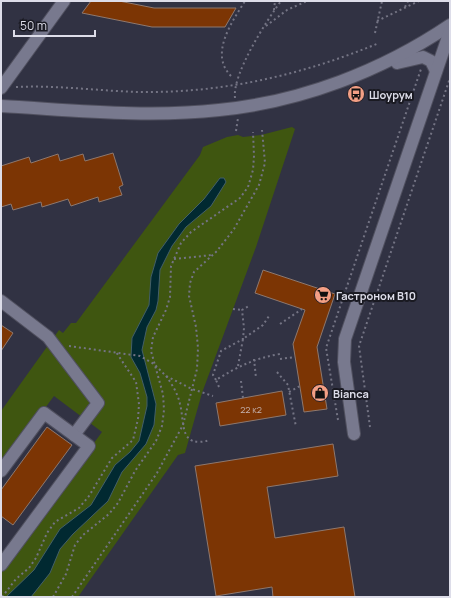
<svg xmlns="http://www.w3.org/2000/svg" width="451" height="598" viewBox="0 0 451 598" font-family="Manrope,sans-serif">
	<style>
		.green { fill: #3f5610 }
		.water { fill: #012931; stroke: #435f68 }
		.building { fill: #7c3504; stroke: #8e786e }
		.lines { fill: none; stroke-linecap: round; stroke-linejoin: round }
		.minor-casing { stroke: #50505f; stroke-width: 14 }
		.path { stroke: #747484; stroke-width: 2; stroke-dasharray: 2 3; stroke-linecap: butt }
		.minor { stroke: #78798e; stroke-width: 12 }
		.labels { text-anchor: middle; dominant-baseline: central; stroke-width: 4; stroke-linejoin: round; paint-order: stroke }
		.number-label { font-size: 9px; fill: #c5b3b0 }
		.poi-label { font-size: 11px; font-weight: bold; fill: #dddde9; stroke: #1a1a22; text-anchor: start }
	</style>
	<rect width="100%" height="100%" fill="#313243"/>
	<path class="green" d="M 292,127 L 295,129 L 256,247 L 202,393 L 185,453 L 178,455 L 78,597 L 1,597 L 1,570 L 102,432 L 54,396 L 1,467 L 1,411 L 59,330 L 63,333 L 71,323 L 76,323 L 200,155 L 203,147 L 227,137 L 238,135 L 243,137 L 261,135 Z"/>
	<path class="water" d="M 220,178 L 224,178 L 226,182 L 211,206 L 186,227 L 172,246 L 160,270 L 158,301 L 156,310 L 147,327 L 142,350 L 156,404 L 154,425 L 146,444 L 122,472 L 108,501 L 73,534 L 60,549 L 50,573 L 31,597 L 6,597 L 34,570 L 60,529 L 91,505 L 115,465 L 130,452 L 139,441 L 147,406 L 147,397 L 140,373 L 131,357 L 132,338 L 149,305 L 151,277 L 158,253 L 179,224 L 204,199 Z"/>
	<g class="building">
		<path d="M 91,1 L 119,1 L 154,8 L 236,8 L 225,27 L 152,27 L 82,13 Z"/>
		<path d="M 113,153 L 123,185 L 119,187 L 122,195 L 99,202 L 98,197 L 71,206 L 68,199 L 42,207 L 41,202 L 13,210 L 11,204 L 1,207 L 1,166 L 29,157 L 31,163 L 58,154 L 60,161 L 83,154 L 85,161 Z"/>
		<path d="M 263,270 L 335,294 L 317,347 L 327,409 L 304,412 L 293,344 L 305,310 L 255,293 Z"/>
		<path d="M 1,325 L 13,333 L 1,351 Z"/>
		<path d="M 282,391 L 286,415 L 220,426 L 216,403 Z"/>
		<path d="M 47,427 L 72,445 L 13,525 L 1,516 L 1,490 Z"/>
		<path d="M 333,444 L 338,476 L 267,487 L 275,538 L 344,527 L 355,597 L 273,597 L 272,587 L 216,596 L 195,466 Z"/>
	</g>
	<g class="lines">
		<g class="minor-casing">
			<g id="minor">
				<path d="M 397,63 L 423,57 L 431,61 L 436,71"/>
				<path d="M 1,88 L 64,1"/>
				<path d="M 1,106 C 73,110 146,118 219,110 C 301,102 382,71 450,25"/>
				<path d="M 1,301 L 48,337 L 98,403 L 74,435"/>
				<path d="M 354,434 L 344,362 L 345,339 L 450,31"/>
				<path d="M 1,471 L 44,413 L 89,446 L 1,565"/>
			</g>
		</g>
		<g class="path">
			<path d="M 405,7 L 408,1"/>
			<path d="M 274,10 L 275,1"/>
			<path d="M 377,21 L 419,1"/>
			<path d="M 266,26 L 287,10 L 307,1"/>
			<path d="M 375,33 L 382,1"/>
			<path d="M 231,76 C 209,54 232,22 245,1"/>
			<path d="M 16,87 C 57,85 99,91 140,92 C 224,93 302,75 379,43"/>
			<path d="M 235,98 C 232,74 267,20 281,1"/>
			<path d="M 236,131 L 238,118"/>
			<path d="M 174,259 L 212,255"/>
			<path d="M 233,309 L 242,310"/>
			<path d="M 280,324 L 302,309"/>
			<path d="M 69,346 L 140,356 L 154,364 L 166,376 L 192,389 L 213,396"/>
			<path d="M 254,359 L 256,378"/>
			<path d="M 280,359 L 295,357"/>
			<path d="M 238,366 L 243,339 L 263,325 L 269,316"/>
			<path d="M 277,372 L 288,385 L 296,427"/>
			<path d="M 166,376 C 172,384 178,394 180,404 C 185,424 179,449 210,440"/>
			<path d="M 216,380 L 213,375 L 221,351 L 243,339 L 244,328 L 242,310 L 249,306"/>
			<path d="M 241,381 L 243,398"/>
			<path d="M 219,387 L 216,380 C 237,367 255,358 280,354"/>
			<path d="M 289,392 L 300,386"/>
			<path d="M 338,420 L 326,348 L 421,69"/>
			<path d="M 370,427 L 359,346 L 450,78"/>
			<path d="M 2,597 L 16,579 L 29,568 L 36,558 L 47,533 L 55,522 L 79,508 L 89,496 L 112,458 L 133,440 L 138,419 L 139,404 L 136,382 L 116,352"/>
			<path d="M 53,597 L 66,574 L 75,545 L 83,535 L 109,514 L 118,503 L 135,471 L 156,441 L 162,426 L 164,410 L 163,394 L 151,351 L 153,337 L 166,310 L 170,297 L 171,266 L 181,243 L 191,232 L 240,198 L 248,187 L 253,170 L 254,156 L 253,132"/>
			<path d="M 72,597 L 157,473 L 183,425 L 197,369 L 198,348 L 196,327 L 189,296 L 190,283 L 194,272 L 217,251 L 234,229 L 259,185 L 265,163 L 262,130"/>
		</g>
		<use href="#minor" class="minor"/>
	</g>
	<defs>
		<g id="bus-disc" transform="scale(0.9)"><circle r="9.5" fill="#f39f85" stroke="#1a1a22"/><path d="M-5-6H5V4H4V6H2V4H-2V6H-4V4H-5ZM-3.5-4V0h7V-4ZM-3.5 1.2v1.5H-2V1.2ZM2 1.2v1.5H3.5V1.2Z" fill="#111"/></g>
		<g id="supermarket-disc" transform="scale(0.9)"><circle r="9.5" fill="#f39f85" stroke="#1a1a22"/><path d="M-6-5.5h2.5l.6 2H6L4.5 2H-2.5L-4.4-4H-6ZM-1.5 3.2a1.3 1.3 0 1 0 .1 0ZM3 3.2a1.3 1.3 0 1 0 .1 0Z" fill="#111"/></g>
		<g id="shop-disc" transform="scale(0.9)"><circle r="9.5" fill="#f39f85" stroke="#1a1a22"/><path d="M-5-2.5h2.3a2.7 3.5 0 0 1 5.4 0H5L5.5 6h-11ZM-1.5-2.5h3a1.5 2.3 0 0 0-3 0Z" fill="#111"/></g>
	</defs>
	<g fill-rule="evenodd">
		<use href="#bus-disc" x="356" y="94"/>
		<use href="#supermarket-disc" x="323" y="295"/>
		<use href="#shop-disc" x="320" y="393"/>
	</g>
	<g class="labels">
		<g class="number-label">
			<text x="251" y="409">22 к2</text>
		</g>
		<g class="poi-label">
			<text x="369" y="94">Шоурум</text>
			<text x="336" y="295">Гастроном B10</text>
			<text x="333" y="393">Bianca</text>
		</g>
	</g>
	<rect width="451" height="598" fill="none" stroke="#dddde9" stroke-width="4"/>
	<path d="M14 30v6h81v-6" fill="none" stroke="#dddde9" stroke-width="2"/>
	<text x="20" y="30" font-size="12" fill="#dddde9" stroke="#1a1a22" stroke-width="3" paint-order="stroke">50 m</text>
</svg>
